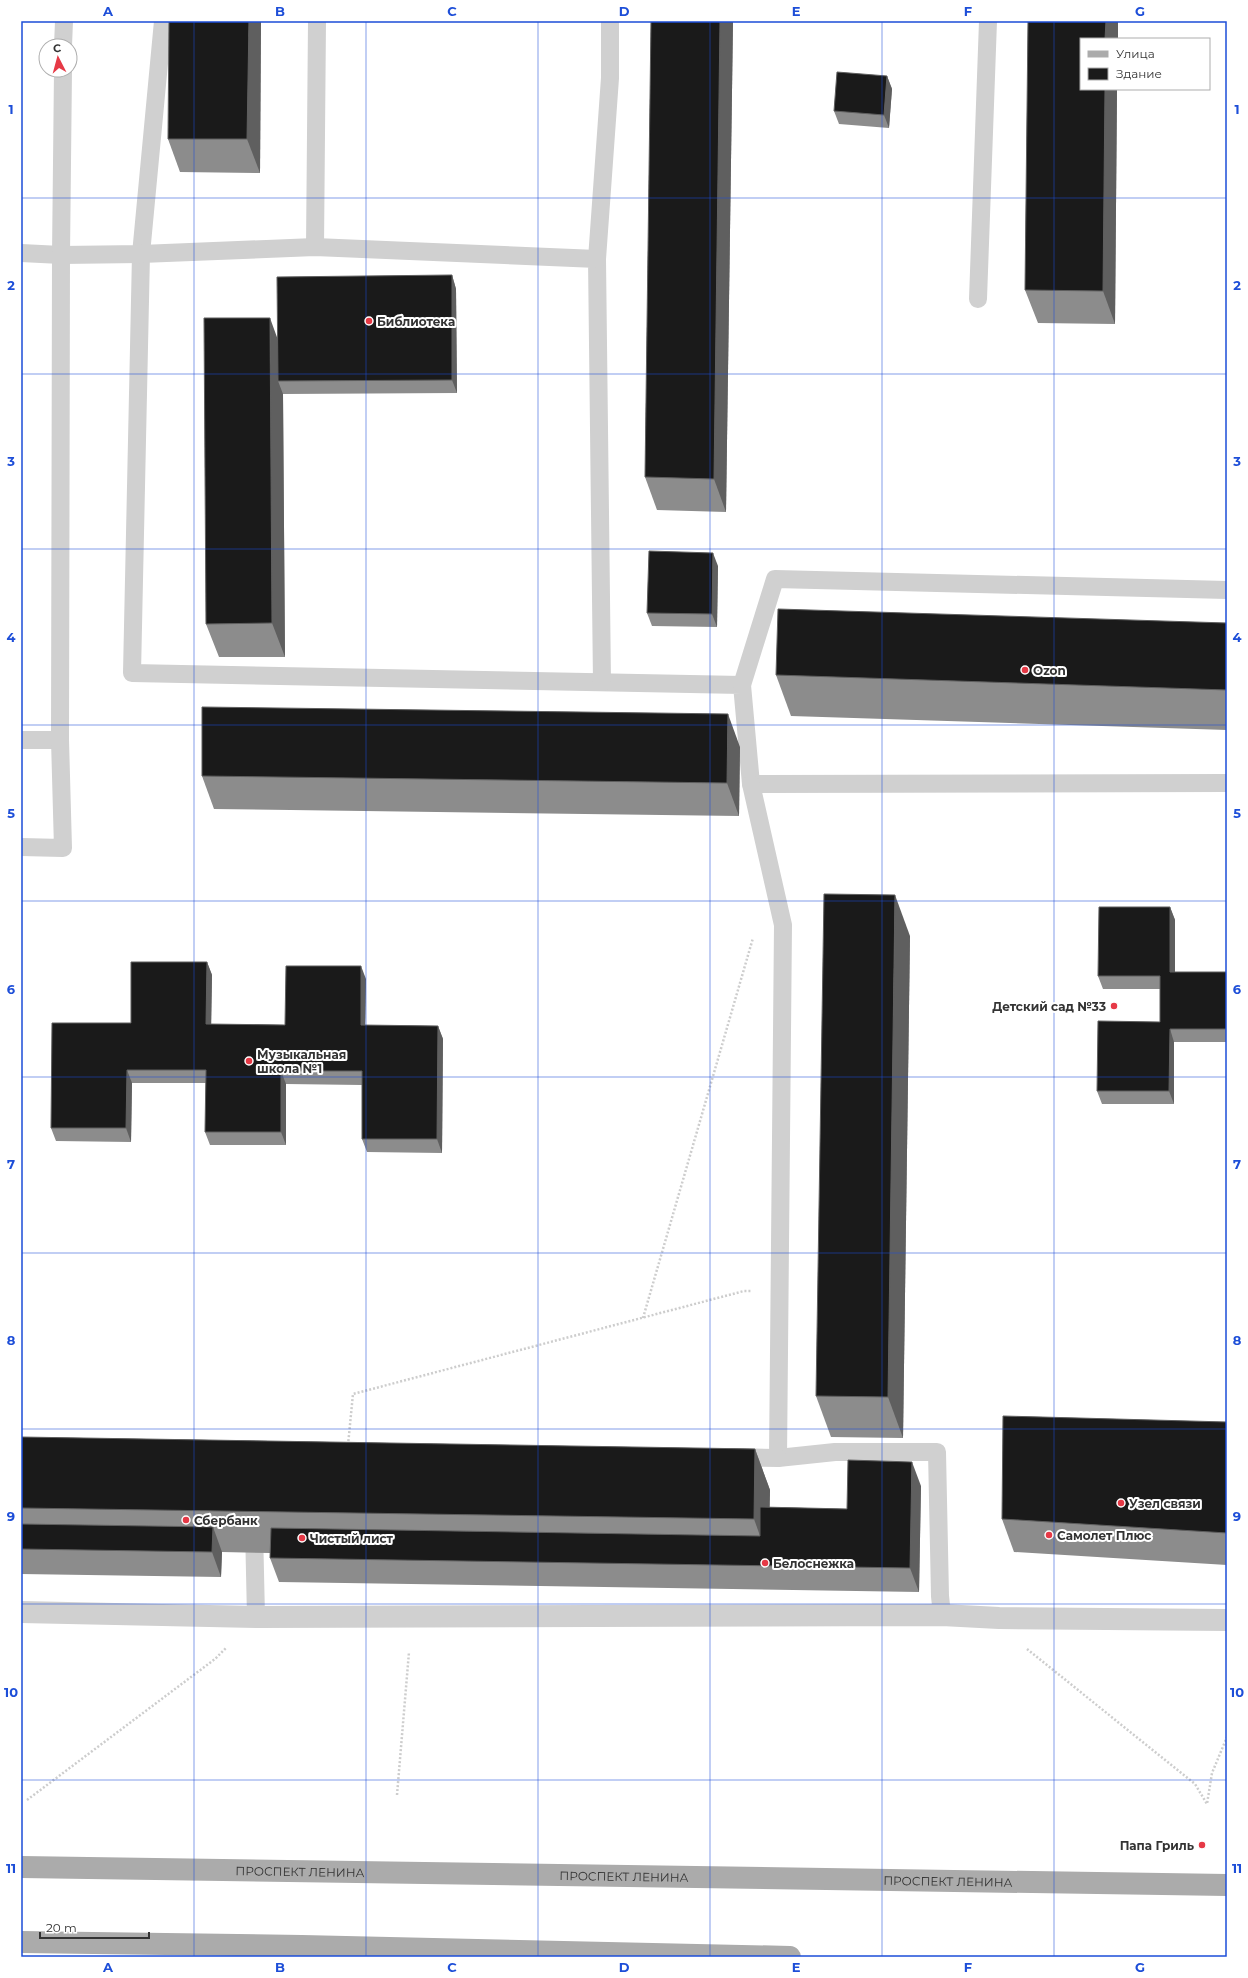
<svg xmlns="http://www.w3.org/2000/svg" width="1248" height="1978" viewBox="0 0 1248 1978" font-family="Montserrat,sans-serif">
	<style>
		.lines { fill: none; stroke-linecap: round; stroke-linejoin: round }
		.path { stroke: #cdcdcd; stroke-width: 2.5; stroke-dasharray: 2 2; stroke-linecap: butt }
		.lane { stroke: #d0d0d0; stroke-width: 18 }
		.street { stroke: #d0d0d0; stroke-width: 22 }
		.primary { stroke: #ababab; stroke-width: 22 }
		.wall { fill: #8c8c8c }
		.shaded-wall { fill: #5f5f5f }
		.building { fill: #1a1a1a; stroke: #5f5f5f }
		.grid { fill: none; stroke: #1d4ed8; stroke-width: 1; stroke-opacity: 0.55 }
		.poi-dot { fill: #e63946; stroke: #fff; stroke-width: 1.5 }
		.labels { text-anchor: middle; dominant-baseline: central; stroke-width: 4; stroke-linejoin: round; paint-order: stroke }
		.poi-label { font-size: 12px; font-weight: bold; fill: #333; stroke: #fff; text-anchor: start }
		.street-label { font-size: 12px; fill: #333; stroke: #fff }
		.neatline { fill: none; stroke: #1d4ed8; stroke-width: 1.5 }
		.grid-label { font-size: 13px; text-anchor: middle; font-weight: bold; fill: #1d4ed8 }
	</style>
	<rect width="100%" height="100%" fill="#fff"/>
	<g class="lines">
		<g class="path">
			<path d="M 643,1318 L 753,938"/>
			<path d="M 348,1445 L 353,1394 L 744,1291 L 752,1291"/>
			<path d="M 1027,1649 L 1195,1784 L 1207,1804 L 1212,1773 L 1227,1737"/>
			<path d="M 397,1795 L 409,1652"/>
			<path d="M 27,1800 L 215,1659 L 227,1647"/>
		</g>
		<g class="lane">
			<path d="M 163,21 L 141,254 L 132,673 L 742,685 L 751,784 L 1227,783"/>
			<path d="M 63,46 L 64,21"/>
			<path d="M 315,247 L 317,21"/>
			<path d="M 21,253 L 61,255 L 141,254 L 315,247 L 597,259 L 602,682"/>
			<path d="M 597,259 L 610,78 L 610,21"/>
			<path d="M 978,299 L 988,21"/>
			<path d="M 742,685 L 775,579 L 1227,590"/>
			<path d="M 21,740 L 60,740"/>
			<path d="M 751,784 L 783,925 L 778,1458 L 835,1452 L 937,1452 L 940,1596 L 942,1615"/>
			<path d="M 21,847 L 63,848 L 60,740 L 61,255 L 63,70"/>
			<path d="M 734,1457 L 778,1458"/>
			<path d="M 254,1528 L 256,1617"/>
		</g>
		<path class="street" d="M 21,1612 L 256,1617 L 942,1615 L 999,1618 L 1227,1620"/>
		<g class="primary">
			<path id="s1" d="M 21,1867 L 1227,1885"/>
			<path d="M 21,1942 L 302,1946 L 790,1957"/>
		</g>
	</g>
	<g class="wall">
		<path d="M 261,21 L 260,173 L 180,172 L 168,139 Z"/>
		<path d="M 651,21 L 733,21 L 726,512 L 657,510 L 645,477 Z"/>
		<path d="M 1028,21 L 1118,21 L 1118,39 L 1081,39 L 1081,89 L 1117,89 L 1115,324 L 1038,323 L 1025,290 Z"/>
		<path d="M 887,76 L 892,89 L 889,128 L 839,124 L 834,111 Z"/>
		<path d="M 452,275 L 456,289 L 457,393 L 283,394 L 285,657 L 219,657 L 206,624 L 277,338 Z"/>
		<path d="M 718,566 L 717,627 L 652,626 L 647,613 Z"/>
		<path d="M 1227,623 L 1227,730 L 791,716 L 776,675 Z"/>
		<path d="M 740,747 L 739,816 L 214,809 L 202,776 Z"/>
		<path d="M 1170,907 L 1175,920 L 1175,972 L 1227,972 L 1227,1042 L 1174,1042 L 1174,1104 L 1102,1104 L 1097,1091 L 1160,1022 L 1160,989 L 1103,989 L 1098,976 Z"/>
		<path d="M 910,936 L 903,1438 L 831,1437 L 816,1396 Z"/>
		<path d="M 207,962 L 212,975 L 211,1024 L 285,1025 L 366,979 L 365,1025 L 438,1026 L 443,1039 L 442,1153 L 367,1152 L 362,1139 L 362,1085 L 286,1084 L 286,1145 L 210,1145 L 205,1132 L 206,1083 L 132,1083 L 131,1142 L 56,1141 L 51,1128 L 131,1023 Z"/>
		<path d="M 1227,1422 L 1227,1565 L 1014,1552 L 1002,1519 Z"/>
		<path d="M 21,1437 L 755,1449 L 770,1490 L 769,1507 L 847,1509 L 921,1486 L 919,1592 L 279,1582 L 270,1558 L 270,1553 L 222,1552 L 221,1577 L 21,1574 Z"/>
	</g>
	<g class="shaded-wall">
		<path d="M 249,21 L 261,21 L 260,173 L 247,139 Z"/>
		<path d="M 720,21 L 733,21 L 726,512 L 714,479 Z"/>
		<path d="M 1106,21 L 1118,21 L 1118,39 L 1105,39 Z"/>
		<path d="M 887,76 L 892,89 L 889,128 L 884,115 Z"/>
		<path d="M 1105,89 L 1117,89 L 1115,324 L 1103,291 Z"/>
		<path d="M 452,275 L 456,289 L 457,393 L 452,380 Z"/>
		<path d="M 270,318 L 282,351 L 278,381 L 283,394 L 285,657 L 272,623 Z"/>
		<path d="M 713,553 L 718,566 L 717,627 L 712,614 Z"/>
		<path d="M 728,714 L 740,747 L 739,816 L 727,783 Z"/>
		<path d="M 895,895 L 910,936 L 903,1438 L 888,1397 Z"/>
		<path d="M 1170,907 L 1175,920 L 1175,985 L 1170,972 Z"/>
		<path d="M 207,962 L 212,975 L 211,1037 L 206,1024 Z"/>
		<path d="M 361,966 L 366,979 L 365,1039 L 361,1025 Z"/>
		<path d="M 438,1026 L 443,1039 L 442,1153 L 437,1139 Z"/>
		<path d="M 1170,1029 L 1174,1042 L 1174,1104 L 1169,1091 Z"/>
		<path d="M 127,1070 L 132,1083 L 131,1142 L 126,1128 Z"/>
		<path d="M 281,1071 L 286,1084 L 286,1145 L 281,1132 Z"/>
		<path d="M 755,1449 L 770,1490 L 769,1561 L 754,1519 Z"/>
		<path d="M 912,1462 L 921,1486 L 919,1592 L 910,1568 Z"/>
		<path d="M 213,1527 L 222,1552 L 221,1577 L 212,1552 Z"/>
	</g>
	<g class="building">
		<path d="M 169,21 L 249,21 L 247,139 L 168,139 Z"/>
		<path d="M 651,21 L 720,21 L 714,479 L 645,477 Z"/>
		<path d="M 1028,21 L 1106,21 L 1105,39 L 1081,39 L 1081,89 L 1105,89 L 1103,291 L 1025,290 Z"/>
		<path d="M 837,72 L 887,76 L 884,115 L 834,111 Z"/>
		<path d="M 452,275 L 452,380 L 278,381 L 277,277 Z"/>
		<path d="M 204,318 L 270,318 L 272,623 L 206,624 Z"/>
		<path d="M 649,551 L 713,553 L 712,614 L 647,613 Z"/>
		<path d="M 778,609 L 1227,623 L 1227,690 L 776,675 Z"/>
		<path d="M 202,707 L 728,714 L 727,783 L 202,776 Z"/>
		<path d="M 824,894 L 895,895 L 888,1397 L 816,1396 Z"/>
		<path d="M 1099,907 L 1170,907 L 1170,972 L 1227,972 L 1227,1029 L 1170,1029 L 1169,1091 L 1097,1091 L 1098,1021 L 1160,1022 L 1160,976 L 1098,976 Z"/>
		<path d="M 131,962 L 207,962 L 206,1024 L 285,1025 L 286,966 L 361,966 L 361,1025 L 438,1026 L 437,1139 L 362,1139 L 362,1071 L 281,1071 L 281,1132 L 205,1132 L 206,1070 L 127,1070 L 126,1128 L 51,1128 L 52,1023 L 131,1023 Z"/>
		<path d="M 1003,1416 L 1227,1422 L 1227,1533 L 1002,1519 Z"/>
		<path d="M 21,1437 L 755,1449 L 754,1519 L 21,1508 Z"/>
		<path d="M 848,1460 L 912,1462 L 910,1568 L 270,1558 L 271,1528 L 760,1536 L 760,1507 L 847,1509 Z"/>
		<path d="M 21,1524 L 213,1527 L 212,1552 L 21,1549 Z"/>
	</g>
	<path class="grid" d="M 194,21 L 194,1957M 366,21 L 366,1957M 538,21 L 538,1957M 710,21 L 710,1957M 882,21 L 882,1957M 1054,21 L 1054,1957M 21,198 L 1227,198M 21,374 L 1227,374M 21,549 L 1227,549M 21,725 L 1227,725M 21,901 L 1227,901M 21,1077 L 1227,1077M 21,1253 L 1227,1253M 21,1429 L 1227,1429M 21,1604 L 1227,1604M 21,1780 L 1227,1780"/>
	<g class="poi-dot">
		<circle cx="369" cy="321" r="4"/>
		<circle cx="1025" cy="670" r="4"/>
		<circle cx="1114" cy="1006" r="4"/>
		<circle cx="249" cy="1061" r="4"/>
		<circle cx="1121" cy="1503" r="4"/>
		<circle cx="186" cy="1520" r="4"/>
		<circle cx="1049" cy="1535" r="4"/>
		<circle cx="302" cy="1538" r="4"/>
		<circle cx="765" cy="1563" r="4"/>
		<circle cx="1202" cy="1845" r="4"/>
	</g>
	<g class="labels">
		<g class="poi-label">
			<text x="377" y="321">Библиотека</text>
			<text x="1033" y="670">Ozon</text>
			<text x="1106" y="1006" text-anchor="end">Детский сад №33</text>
			<text x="257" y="1054">Музыкальная<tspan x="257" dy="14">школа №1</tspan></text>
			<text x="1129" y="1503">Узел связи</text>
			<text x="194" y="1520">Сбербанк</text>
			<text x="1057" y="1535">Самолет Плюс</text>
			<text x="310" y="1538">Чистый лист</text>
			<text x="773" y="1563">Белоснежка</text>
			<text x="1194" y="1845" text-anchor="end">Папа Гриль</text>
		</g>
		<g class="street-label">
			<text stroke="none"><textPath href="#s1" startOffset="279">ПРОСПЕКТ ЛЕНИНА</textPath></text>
			<text stroke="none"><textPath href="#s1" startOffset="603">ПРОСПЕКТ ЛЕНИНА</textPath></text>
			<text stroke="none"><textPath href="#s1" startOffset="927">ПРОСПЕКТ ЛЕНИНА</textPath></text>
		</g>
	</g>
	<rect width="1248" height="1978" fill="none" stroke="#ffffff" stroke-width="44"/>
	<rect x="1080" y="38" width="130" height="52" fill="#ffffff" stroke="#adadad"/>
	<rect x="1088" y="51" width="20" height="6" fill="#ababab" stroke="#adadad"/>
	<text x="1116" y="58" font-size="12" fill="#333333">Улица</text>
	<rect x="1088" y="68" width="20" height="12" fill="#1a1a1a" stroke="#adadad"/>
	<text x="1116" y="78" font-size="12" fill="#333333">Здание</text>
	<g transform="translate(58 58) rotate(354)"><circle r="19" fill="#ffffff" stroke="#adadad"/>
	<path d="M0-3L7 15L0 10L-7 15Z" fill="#e63946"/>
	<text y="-6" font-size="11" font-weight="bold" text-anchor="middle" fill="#333333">С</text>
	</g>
	<path d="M40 1932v6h109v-6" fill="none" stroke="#333333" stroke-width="2"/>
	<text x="46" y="1932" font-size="12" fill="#333333" stroke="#ffffff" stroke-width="3" paint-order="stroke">20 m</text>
	<rect x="22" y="22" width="1204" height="1934" class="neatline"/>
	<g class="grid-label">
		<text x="108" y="16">A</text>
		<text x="280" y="16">B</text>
		<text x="452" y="16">C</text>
		<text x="624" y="16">D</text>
		<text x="796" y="16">E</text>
		<text x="968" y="16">F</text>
		<text x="1140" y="16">G</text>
		<text x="11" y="114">1</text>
		<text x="1237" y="114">1</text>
		<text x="11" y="290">2</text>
		<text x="1237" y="290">2</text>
		<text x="11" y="466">3</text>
		<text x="1237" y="466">3</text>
		<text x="11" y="642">4</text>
		<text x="1237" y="642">4</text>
		<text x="11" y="818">5</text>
		<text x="1237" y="818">5</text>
		<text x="11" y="994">6</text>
		<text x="1237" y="994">6</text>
		<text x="11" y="1169">7</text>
		<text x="1237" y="1169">7</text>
		<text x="11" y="1345">8</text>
		<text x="1237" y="1345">8</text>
		<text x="11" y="1521">9</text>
		<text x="1237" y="1521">9</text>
		<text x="11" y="1697">10</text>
		<text x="1237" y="1697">10</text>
		<text x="11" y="1873">11</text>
		<text x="1237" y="1873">11</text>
		<text x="108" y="1972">A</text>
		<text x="280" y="1972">B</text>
		<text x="452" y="1972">C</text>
		<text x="624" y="1972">D</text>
		<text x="796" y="1972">E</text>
		<text x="968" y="1972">F</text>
		<text x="1140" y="1972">G</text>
	</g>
</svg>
